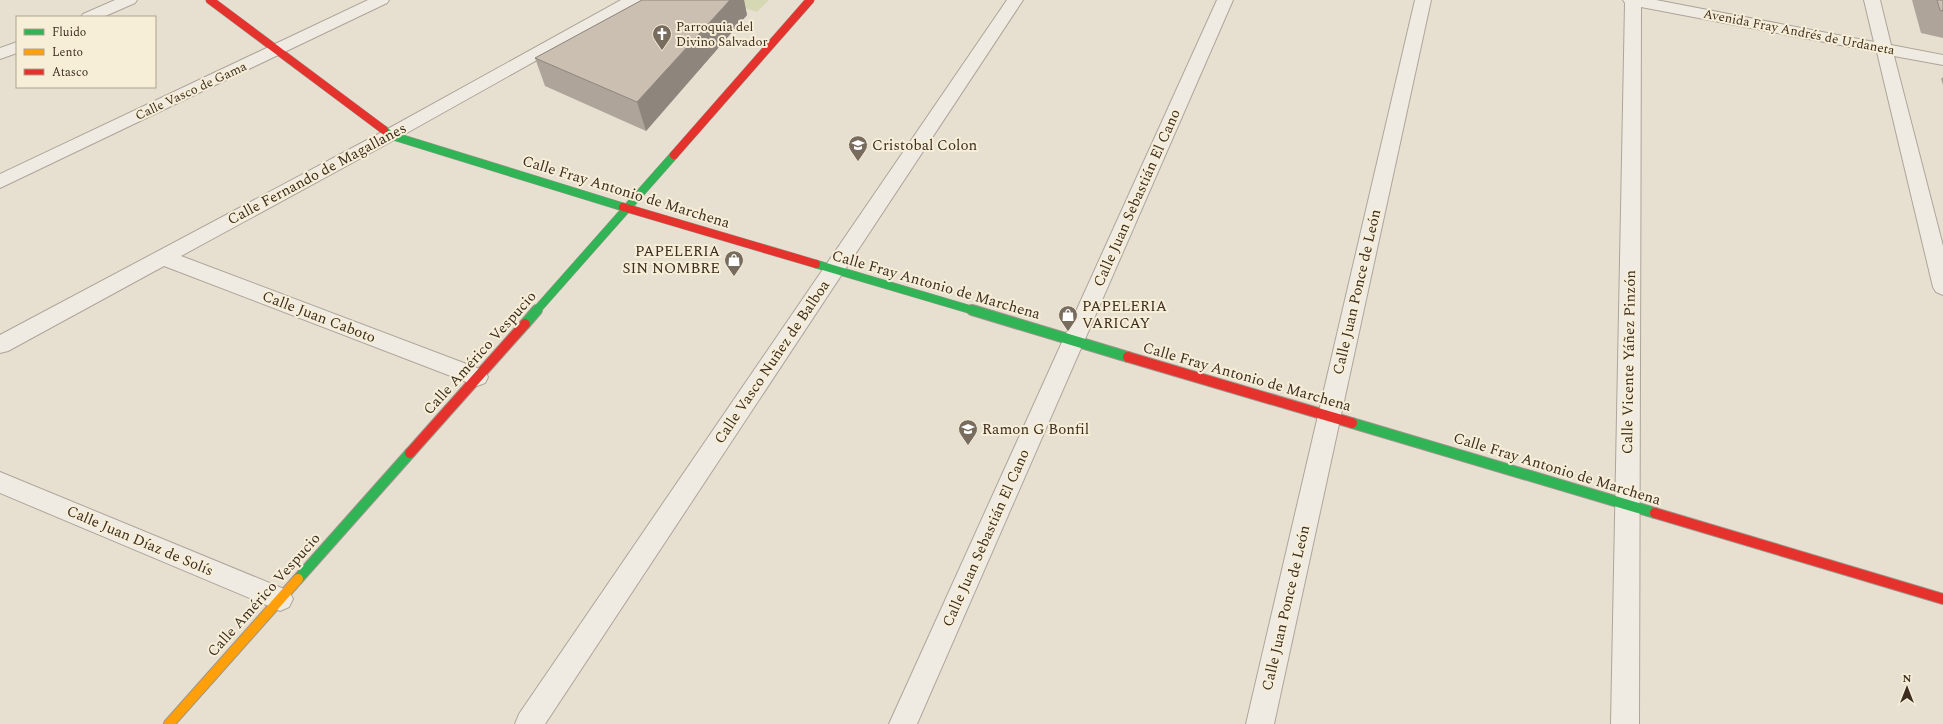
<svg xmlns="http://www.w3.org/2000/svg" width="1943" height="724" viewBox="0 0 1943 724" font-family="Spectral,serif">
	<style>
		.green { fill: #d6d7b3 }
		.lines { fill: none; stroke-linecap: round; stroke-linejoin: round }
		.street-casing { stroke: #ada599; stroke-width: 2 }
		.fast-far1-casing { stroke: #9c958a; stroke-width: 9 }
		.fast-casing { stroke: #9c958a; stroke-width: 12 }
		.slow-casing { stroke: #9c958a; stroke-width: 12 }
		.jam-far1-casing { stroke: #9c958a; stroke-width: 9 }
		.jam-casing { stroke: #9c958a; stroke-width: 12 }
		.street { fill: #efebe3; fill-rule: evenodd }
		.fast-far1 { stroke: #30b455; stroke-width: 8 }
		.fast { stroke: #30b455; stroke-width: 10 }
		.slow { stroke: #ff9f0a; stroke-width: 10 }
		.jam-far1 { stroke: #e5322d; stroke-width: 8 }
		.jam { stroke: #e5322d; stroke-width: 10 }
		.wall { fill: #afa499 }
		.shaded-wall { fill: #8e867d }
		.building { fill: #cbbfb2; stroke: #8e867d }
		.labels { text-anchor: middle; dominant-baseline: central; stroke-width: 4; stroke-linejoin: round; paint-order: stroke }
		.far-poi-label { font-size: 13px; fill: #3d2e20; stroke: #f7eed8; text-anchor: start }
		.far-street-label { font-size: 13px; fill: #3d2e20; stroke: #f7eed8 }
		.poi-label { font-size: 15px; fill: #3d2e20; stroke: #f7eed8; text-anchor: start }
		.street-label { font-size: 15px; fill: #3d2e20; stroke: #f7eed8 }
	</style>
	<rect width="100%" height="100%" fill="#e7e0d1"/>
	<path class="green" d="M 721,0 L 769,0 L 757,12 Z"/>
	<g class="lines">
		<g class="street-casing">
			<g id="street">
				<path d="M 115,0 L 137,0 L 135,3 L 103,17 L 81,17 L 83,14 Z"/>
				<path d="M 368,0 L 389,0 L 387,3 L 0,188 L 0,174 Z"/>
				<path d="M 621,0 L 641,0 L 639,3 L 396,139 L 181,256 L 485,371 L 488,377 L 485,383 L 477,386 L 469,383 L 164,266 L 8,351 L 0,353 L 0,335 L 384,131 Z"/>
				<path d="M 1007,0 L 1023,0 L 545,724 L 515,724 L 519,714 Z"/>
				<path d="M 1217,0 L 1233,0 L 917,724 L 889,724 Z"/>
				<path d="M 1415,0 L 1431,0 L 1274,724 L 1246,724 Z"/>
				<path d="M 1623,0 L 1656,0 L 1874,42 L 1864,0 L 1880,0 L 1891,45 L 1943,55 L 1943,65 L 1894,56 L 1943,246 L 1943,295 L 1936,292 L 1933,287 L 1877,52 L 1641,7 L 1639,724 L 1611,724 L 1625,3 Z"/>
				<path d="M 17,42 L 17,53 L 0,59 L 0,48 Z"/>
				<path d="M 0,472 L 289,591 L 293,599 L 289,607 L 280,611 L 271,607 L 0,493 Z"/>
			</g>
		</g>
		<g class="fast-far1-casing">
			<g id="fast-far1">
				<path d="M 384,130 L 390,135 L 623,207"/>
				<path d="M 816,264 L 975,311"/>
				<path d="M 536,311 L 674,155"/>
			</g>
		</g>
		<g class="fast-casing">
			<g id="fast">
				<path d="M 972,310 L 1128,357"/>
				<path d="M 525,324 L 537,310"/>
				<path d="M 1352,423 L 1655,513"/>
				<path d="M 298,579 L 410,453"/>
			</g>
		</g>
		<g class="slow-casing">
			<path id="slow" d="M 169,724 L 298,579"/>
		</g>
		<g class="jam-far1-casing">
			<g id="jam-far1">
				<path d="M 210,0 L 384,130"/>
				<path d="M 674,155 L 810,0"/>
				<path d="M 623,207 L 816,264"/>
			</g>
		</g>
		<g class="jam-casing">
			<g id="jam">
				<path d="M 1128,357 L 1352,423"/>
				<path d="M 410,453 L 525,324"/>
				<path d="M 1655,513 L 1943,599"/>
			</g>
		</g>
		<use href="#street" class="street"/>
		<use href="#fast-far1" class="fast-far1"/>
		<use href="#fast" class="fast"/>
		<use href="#slow" class="slow"/>
		<use href="#jam-far1" class="jam-far1"/>
		<use href="#jam" class="jam"/>
	</g>
	<g class="wall">
		<path d="M 642,0 L 744,0 L 747,15 L 646,131 L 545,86 L 535,58 Z"/>
		<path d="M 1912,0 L 1943,0 L 1943,38 L 1921,33 Z"/>
		<path d="M 1943,77 L 1943,85 L 1941,79 Z"/>
	</g>
	<path class="shaded-wall" d="M 730,0 L 744,0 L 747,15 L 646,131 L 637,102 Z"/>
	<g class="building">
		<path d="M 642,0 L 730,0 L 637,102 L 535,58 Z"/>
		<path d="M 1937,0 L 1943,0 L 1943,11 L 1940,10 Z"/>
	</g>
	<defs>
		<g id="church-pin" transform="scale(1)"><path d="M0 17L-7.5 6A9.5 9.5 0 1 1 7.5 6Z" fill="#786c5e" stroke="#f7eed8"/><path d="M-1.2-6h2.4v3.5h3.3v2.4h-3.3V6h-2.4V-.1h-3.3v-2.4h3.3Z" fill="#fff"/></g>
		<g id="school-pin" transform="scale(1)"><path d="M0 17L-7.5 6A9.5 9.5 0 1 1 7.5 6Z" fill="#786c5e" stroke="#f7eed8"/><path d="M0-5L7-2L0 1L-7-2ZM-4 1L0 2.5L4 1V4Q0 6-4 4Z" fill="#fff"/></g>
		<g id="shop-pin" transform="scale(1)"><path d="M0 17L-7.5 6A9.5 9.5 0 1 1 7.5 6Z" fill="#786c5e" stroke="#f7eed8"/><path d="M-5-2.5h2.3a2.7 3.5 0 0 1 5.4 0H5L5.5 6h-11ZM-1.5-2.5h3a1.5 2.3 0 0 0-3 0Z" fill="#fff"/></g>
	</defs>
	<g fill-rule="evenodd">
		<use href="#church-pin" x="662" y="34"/>
		<use href="#school-pin" x="858" y="145"/>
		<use href="#shop-pin" x="734" y="260"/>
		<use href="#shop-pin" x="1068" y="315"/>
		<use href="#school-pin" x="968" y="429"/>
	</g>
	<g class="labels">
		<g class="far-poi-label">
			<text x="676" y="27">Parroquia del<tspan x="676" dy="15">Divino Salvador</tspan></text>
		</g>
		<g class="far-street-label">
			<text transform="translate(1799 32) rotate(11)">Avenida Fray Andrés de Urdaneta</text>
			<text transform="translate(191 91) rotate(-25)">Calle Vasco de Gama</text>
		</g>
		<g class="poi-label">
			<text x="872" y="145">Cristobal Colon</text>
			<text x="720" y="251" text-anchor="end">PAPELERIA<tspan x="720" dy="17">SIN NOMBRE</tspan></text>
			<text x="1082" y="306">PAPELERIA<tspan x="1082" dy="17">VARICAY</tspan></text>
			<text x="982" y="429">Ramon G Bonfil</text>
		</g>
		<g class="street-label">
			<text transform="translate(317 174) rotate(-28)">Calle Fernando de Magallanes</text>
			<text transform="translate(626 192) rotate(17)">Calle Fray Antonio de Marchena</text>
			<text transform="translate(1137 198) rotate(-66)">Calle Juan Sebastián El Cano</text>
			<text transform="translate(936 285) rotate(16)">Calle Fray Antonio de Marchena</text>
			<text transform="translate(1357 292) rotate(-77)">Calle Juan Ponce de León</text>
			<text transform="translate(319 317) rotate(21)">Calle Juan Caboto</text>
			<text transform="translate(480 353) rotate(-48)">Calle Américo Vespucio</text>
			<text transform="translate(772 362) rotate(-56)">Calle Vasco Nuñez de Balboa</text>
			<text transform="translate(1629 362) rotate(-89)">Calle Vicente Yáñez Pinzón</text>
			<text transform="translate(1247 377) rotate(16)">Calle Fray Antonio de Marchena</text>
			<text transform="translate(1557 469) rotate(17)">Calle Fray Antonio de Marchena</text>
			<text transform="translate(986 538) rotate(-66)">Calle Juan Sebastián El Cano</text>
			<text transform="translate(140 541) rotate(23)">Calle Juan Díaz de Solís</text>
			<text transform="translate(264 595) rotate(-48)">Calle Américo Vespucio</text>
			<text transform="translate(1286 608) rotate(-77)">Calle Juan Ponce de León</text>
		</g>
	</g>
	<rect x="16" y="16" width="140" height="72" fill="#f7eed8" stroke="#ada18e"/>
	<rect x="24" y="29" width="20" height="6" fill="#30b455" stroke="#ada18e"/>
	<text x="52" y="36" font-size="12" fill="#3d2e20">Fluido</text>
	<rect x="24" y="49" width="20" height="6" fill="#ff9f0a" stroke="#ada18e"/>
	<text x="52" y="56" font-size="12" fill="#3d2e20">Lento</text>
	<rect x="24" y="69" width="20" height="6" fill="#e5322d" stroke="#ada18e"/>
	<text x="52" y="76" font-size="12" fill="#3d2e20">Atasco</text>
	<g transform="translate(1907 688)" stroke="#f7eed8" stroke-width="3" paint-order="stroke">
	<path d="M0-3L7 15L0 10L-7 15Z" fill="#3d2e20"/>
	<text y="-6" font-size="11" font-weight="bold" text-anchor="middle" fill="#3d2e20">N</text>
	</g>
</svg>
